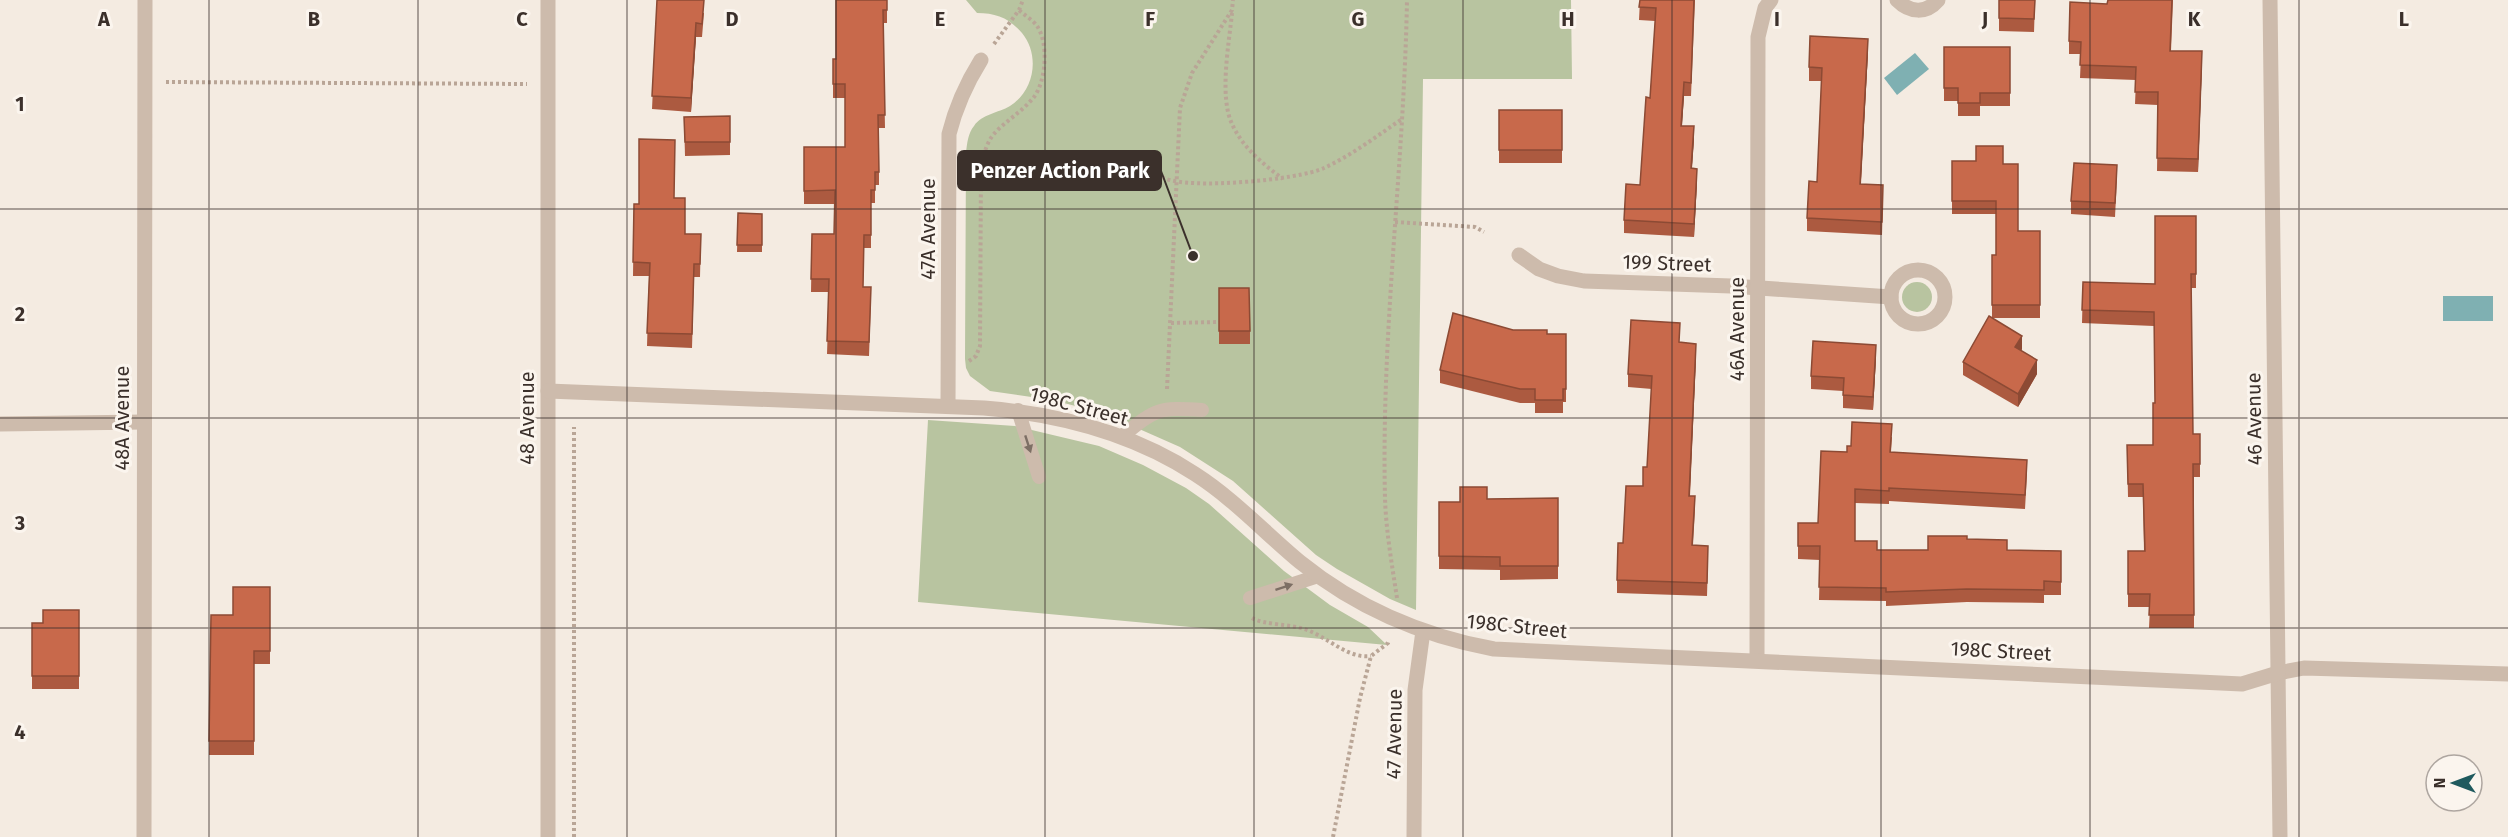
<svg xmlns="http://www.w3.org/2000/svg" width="2508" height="837" viewBox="0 0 2508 837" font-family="'Fira Sans',sans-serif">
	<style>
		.green { fill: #b8c4a0 }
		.water { fill: #7fb0b2 }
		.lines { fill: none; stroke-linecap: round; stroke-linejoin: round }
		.path { stroke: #b9a596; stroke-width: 4; stroke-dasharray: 3 3; stroke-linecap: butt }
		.service { stroke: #cdbbac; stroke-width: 14 }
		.minor { stroke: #cdbbac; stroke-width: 15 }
		.tertiary { stroke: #cdbbac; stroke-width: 15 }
		.wall { fill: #ac5a40 }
		.shaded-wall { fill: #8c4a34 }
		.building { fill: #c8694b; stroke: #8c4a34; stroke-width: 1.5 }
		.oneway { fill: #7d6f65 }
		.grid { fill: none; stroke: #3b302b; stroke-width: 1.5; stroke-opacity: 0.55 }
		.labels { text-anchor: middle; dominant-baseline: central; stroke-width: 6; stroke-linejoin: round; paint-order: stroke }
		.street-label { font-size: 20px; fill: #3b302b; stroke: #fbf5ee }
		.grid-label { font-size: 20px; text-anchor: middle; font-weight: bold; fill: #3b302b; stroke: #fbf5ee; stroke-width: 6; stroke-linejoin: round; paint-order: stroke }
		.leader { fill: none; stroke: #3b302b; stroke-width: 2 }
		.callout-dot { fill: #3b302b; stroke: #fbf5ee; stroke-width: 2 }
		.callout { fill: #3b302b; stroke: #3b302b; stroke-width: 2 }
		.callout-label { font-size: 21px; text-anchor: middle; font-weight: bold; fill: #fff }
	</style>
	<rect width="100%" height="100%" fill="#f4ebe1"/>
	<g class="green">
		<path d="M 966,0 L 1571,0 L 1572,79 L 1423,79 L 1416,610 L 1390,599 L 1337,569 L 1316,555 L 1233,481 L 1180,447 L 1103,413 L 1052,400 L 990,391 L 970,376 L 966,368 L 965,359 L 966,153 C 967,144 968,133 974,126 C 982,114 998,113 1010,106 C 1035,90 1040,55 1022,33 C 1009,18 996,13 977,13 Z"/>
		<circle cx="1917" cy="297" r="15"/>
		<path d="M 928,420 L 1015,426 L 1099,446 L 1143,465 L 1186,488 L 1209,504 L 1284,571 L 1330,605 L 1368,627 L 1387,645 L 918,602 Z"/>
	</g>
	<g class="water">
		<path d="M 1915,53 L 1929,69 L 1897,95 L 1884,78 Z"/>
		<rect x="2443" y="296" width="50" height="25"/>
	</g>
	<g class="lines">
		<g class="path">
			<path d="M 1232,13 C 1229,44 1219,96 1232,124 C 1243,148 1263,164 1283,179"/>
			<path d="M 994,44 L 1019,10 L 1023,0"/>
			<path d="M 166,82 L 527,84"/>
			<path d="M 1138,159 C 1146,165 1155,174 1164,178 C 1189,190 1298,180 1324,168 C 1352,155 1377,136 1402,119"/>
			<path d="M 1395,222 L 1475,227 L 1484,232"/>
			<path d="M 1171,323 L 1219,322"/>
			<path d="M 969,361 L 976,356 L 980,346 L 981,165 C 984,155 986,144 993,135 C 1004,122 1022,112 1034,97 C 1046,81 1049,43 1037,26 C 1033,20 1024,15 1019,10"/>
			<path d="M 1167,389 L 1180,108 L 1192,73 L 1232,10 L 1233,0"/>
			<path d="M 1397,598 C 1392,565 1386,531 1385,498 C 1381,332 1404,166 1407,0"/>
			<path d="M 1252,618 C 1264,625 1291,624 1307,630 C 1329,638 1348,659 1371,656"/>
			<path d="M 574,837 L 574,427"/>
			<path d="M 1333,837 L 1360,698 L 1371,656 L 1388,643 L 1389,640"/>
		</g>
		<g class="service">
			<path d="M 1018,410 L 1039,477"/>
			<path d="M 1121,437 C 1156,409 1157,407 1202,410"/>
			<path d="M 1250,598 L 1318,576"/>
		</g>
		<g class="minor">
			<path d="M 1897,0 C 1910,13 1926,14 1938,0"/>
			<path d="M 1519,255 L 1539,269 L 1558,276 L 1584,281 L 1731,286 L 1891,297"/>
			<circle cx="1918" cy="297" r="27"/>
			<path d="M 948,406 L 949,134 C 956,106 966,84 981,60"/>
			<path d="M 0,424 L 143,422"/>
			<path d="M 1757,660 L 1758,37 L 1765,8 L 1771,0"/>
			<path d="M 2278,673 L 2304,668 L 2508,674"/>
			<path d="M 144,837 L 145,0"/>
			<path d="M 1414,837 L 1415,690 L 1423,631"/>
		</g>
		<g class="tertiary">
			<path d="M 548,0 L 548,837"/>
			<path d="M 2270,0 L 2280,837"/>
			<path d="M 548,391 L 984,408 C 1058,414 1132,433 1195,474 C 1234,499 1265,533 1300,562 C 1357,608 1423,636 1494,649 L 2242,684 L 2278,673"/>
		</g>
	</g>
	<g class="wall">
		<path d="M 657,0 L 704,13 L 702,37 L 696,37 L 691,112 L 652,109 Z"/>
		<path d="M 887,0 L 887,23 L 883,23 L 885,128 L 879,128 L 879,185 L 875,185 L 875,203 L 871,203 L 871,248 L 864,248 L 863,287 L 871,300 L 869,356 L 827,354 L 829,292 L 811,292 L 812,234 L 834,234 L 835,204 L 804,204 L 804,147 L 845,147 L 845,98 L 833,98 L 833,59 L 836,59 Z"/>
		<path d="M 1640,0 L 1695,0 L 1691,96 L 1684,96 L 1682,126 L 1694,139 L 1692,168 L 1697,182 L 1694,237 L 1624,233 L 1624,220 L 1640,185 L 1650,98 L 1655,21 L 1639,20 Z"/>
		<path d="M 2035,0 L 2034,32 L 1999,31 L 1999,18 Z"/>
		<path d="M 2108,0 L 2173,0 L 2171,51 L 2202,64 L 2198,172 L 2157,171 L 2158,105 L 2135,104 L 2136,80 L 2080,78 L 2081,54 L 2069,54 L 2069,41 L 2107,4 Z"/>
		<path d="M 1944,47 L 2010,47 L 2010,106 L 1980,106 L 1980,116 L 1958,116 L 1958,101 L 1944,101 Z"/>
		<path d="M 1868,52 L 1861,184 L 1883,198 L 1882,235 L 1807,231 L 1807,218 L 1817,182 L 1822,81 L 1809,81 L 1809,67 Z"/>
		<rect x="1499" y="110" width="63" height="53"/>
		<path d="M 730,116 L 730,155 L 685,156 L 684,117 Z"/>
		<path d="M 1952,161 L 2003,164 L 2018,231 L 2040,231 L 2040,318 L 1992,318 L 2022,349 L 2021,351 L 2037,374 L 2018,407 L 1963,375 L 1963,362 L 1992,318 L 1992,255 L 1996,255 L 1996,214 L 1952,214 Z"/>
		<path d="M 2117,178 L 2115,217 L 2071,214 L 2071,201 Z"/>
		<path d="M 674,198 L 685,234 L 701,234 L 700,277 L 694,277 L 692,348 L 647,346 L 649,276 L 633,276 L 634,204 L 639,204 Z"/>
		<path d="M 738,213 L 762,214 L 762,252 L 737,252 Z"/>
		<path d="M 2196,216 L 2196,288 L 2191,288 L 2193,434 L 2200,434 L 2200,477 L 2194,477 L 2194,628 L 2149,628 L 2150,607 L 2128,607 L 2128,551 L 2144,551 L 2143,497 L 2128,497 L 2127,445 L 2153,445 L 2155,403 L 2154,326 L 2082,323 L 2083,282 L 2155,284 Z"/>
		<path d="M 1219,288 L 1250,331 L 1250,344 L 1219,344 Z"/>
		<path d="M 1513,330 L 1547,334 L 1566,334 L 1566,402 L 1563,402 L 1563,413 L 1535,413 L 1535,403 L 1520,403 L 1440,383 L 1440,370 Z"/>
		<path d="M 1679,342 L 1696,357 L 1690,496 L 1695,509 L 1693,545 L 1708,559 L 1707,596 L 1617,593 L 1617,580 L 1623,543 L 1643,486 L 1647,467 L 1652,389 L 1628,387 L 1628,374 Z"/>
		<path d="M 1876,358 L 1873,410 L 1843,408 L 1843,391 L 1811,389 L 1811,376 Z"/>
		<path d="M 1892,437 L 1891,452 L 2027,474 L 2025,509 L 1889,501 L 1889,504 L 1855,503 L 1855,541 L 1877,550 L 1928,550 L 1967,539 L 2007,550 L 2061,551 L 2061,595 L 2044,595 L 2044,603 L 1967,602 L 1886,606 L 1886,601 L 1819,600 L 1820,560 L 1798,559 L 1798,523 L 1818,523 L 1847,452 L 1851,446 Z"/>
		<path d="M 1558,498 L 1558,579 L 1500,580 L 1500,570 L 1439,569 L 1439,502 L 1460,502 L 1487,499 Z"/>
		<path d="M 270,587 L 270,664 L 254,664 L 254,755 L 209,755 L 211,615 L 233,615 Z"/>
		<path d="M 79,610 L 79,689 L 32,689 L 32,623 L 43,623 Z"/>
	</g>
	<g class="shaded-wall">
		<path d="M 696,23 L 696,37 L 691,112 L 691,98 Z"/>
		<path d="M 1868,39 L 1868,52 L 1860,197 L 1860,184 Z"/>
		<path d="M 2202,51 L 2202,64 L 2198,172 L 2198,159 Z"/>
		<path d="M 1684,82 L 1684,96 L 1681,139 L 1681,126 Z"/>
		<path d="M 1694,126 L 1694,139 L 1691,181 L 1691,168 Z"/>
		<path d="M 1697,169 L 1697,182 L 1694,237 L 1694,224 Z"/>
		<path d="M 2022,336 L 2022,349 L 2015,360 L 2015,347 Z"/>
		<path d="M 1696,344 L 1696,357 L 1689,509 L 1689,496 Z"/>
		<path d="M 1876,345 L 1876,358 L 1873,410 L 1873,397 Z"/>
		<path d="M 2037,360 L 2037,374 L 2018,407 L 2018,394 Z"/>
	</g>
	<g class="building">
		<path d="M 657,0 L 704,0 L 702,24 L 696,23 L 691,98 L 652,96 Z"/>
		<path d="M 836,0 L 887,0 L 887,10 L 883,10 L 885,115 L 878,115 L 879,172 L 875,172 L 875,190 L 871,190 L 871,235 L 864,235 L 863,287 L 871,287 L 869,342 L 827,341 L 829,279 L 811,279 L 812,234 L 834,234 L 835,190 L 804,191 L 804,147 L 845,147 L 845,84 L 833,84 L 833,59 L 836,59 Z"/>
		<path d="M 1640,0 L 1694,0 L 1691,83 L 1684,82 L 1681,126 L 1694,126 L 1691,168 L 1697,169 L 1694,224 L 1624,220 L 1626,184 L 1640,185 L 1646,97 L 1650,98 L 1656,8 L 1639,7 Z"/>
		<path d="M 1999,0 L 2035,0 L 2034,19 L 1999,18 Z"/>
		<path d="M 2108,0 L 2172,0 L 2170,51 L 2202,51 L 2198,159 L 2157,158 L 2158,92 L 2135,92 L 2136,67 L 2080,65 L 2081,42 L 2069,41 L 2070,2 L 2107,4 Z"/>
		<path d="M 1810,36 L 1868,39 L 1860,184 L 1883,185 L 1882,222 L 1807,218 L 1809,181 L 1817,182 L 1822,68 L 1809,67 Z"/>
		<path d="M 1944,47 L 2010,47 L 2010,93 L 1980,93 L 1980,103 L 1958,103 L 1958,88 L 1944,88 Z"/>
		<rect x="1499" y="110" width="63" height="40"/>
		<path d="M 730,116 L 730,142 L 685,142 L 684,117 Z"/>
		<path d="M 639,139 L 675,140 L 674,198 L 685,198 L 685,234 L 701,234 L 700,264 L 694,264 L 692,334 L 647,333 L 650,263 L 633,262 L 634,204 L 639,204 Z"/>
		<path d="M 1976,146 L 2003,146 L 2003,164 L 2018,164 L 2018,231 L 2040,231 L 2040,305 L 1992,305 L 1992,255 L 1996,255 L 1996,201 L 1952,201 L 1952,161 L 1976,161 Z"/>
		<path d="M 2074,163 L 2117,165 L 2115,203 L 2071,201 Z"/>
		<path d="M 738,213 L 762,214 L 762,245 L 737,245 Z"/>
		<path d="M 2155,216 L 2196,216 L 2196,274 L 2191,274 L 2193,434 L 2200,434 L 2200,464 L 2193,464 L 2194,615 L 2149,615 L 2150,594 L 2128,594 L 2128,551 L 2145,551 L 2143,484 L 2128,484 L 2127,445 L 2153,445 L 2153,403 L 2155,403 L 2154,312 L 2082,310 L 2083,282 L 2155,284 Z"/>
		<path d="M 1219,288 L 1249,288 L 1250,331 L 1219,331 Z"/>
		<path d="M 1453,313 L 1513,330 L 1547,330 L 1547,334 L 1566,334 L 1566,389 L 1563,389 L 1563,400 L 1535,400 L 1535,389 L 1520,389 L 1440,370 Z"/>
		<path d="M 1989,316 L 2022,336 L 2015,347 L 2037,360 L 2018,394 L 1963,362 Z"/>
		<path d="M 1631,320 L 1680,323 L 1679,342 L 1696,344 L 1689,496 L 1695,496 L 1692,545 L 1708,546 L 1707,583 L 1617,580 L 1618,543 L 1623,543 L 1626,486 L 1643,486 L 1643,467 L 1647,467 L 1652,376 L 1628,374 Z"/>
		<path d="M 1813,341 L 1876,345 L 1873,397 L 1843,395 L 1844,378 L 1811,376 Z"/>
		<path d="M 1852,422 L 1892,424 L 1890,452 L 2027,460 L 2025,495 L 1889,488 L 1889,491 L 1855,489 L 1855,541 L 1877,541 L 1877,550 L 1928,550 L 1928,536 L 1967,536 L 1967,539 L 2007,540 L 2007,550 L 2061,551 L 2061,582 L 2044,581 L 2044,590 L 1967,589 L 1886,592 L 1886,588 L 1819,587 L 1820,546 L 1798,546 L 1798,523 L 1818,523 L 1821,451 L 1847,452 L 1847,446 L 1851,446 Z"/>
		<path d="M 1460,487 L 1487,487 L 1487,499 L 1558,498 L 1558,566 L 1500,566 L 1500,557 L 1439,556 L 1439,502 L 1460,502 Z"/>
		<path d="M 233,587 L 270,587 L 270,651 L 254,651 L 254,741 L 209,741 L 211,615 L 233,615 Z"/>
		<path d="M 43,610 L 79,610 L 79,676 L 32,676 L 32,623 L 43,623 Z"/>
	</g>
	<defs><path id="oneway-solid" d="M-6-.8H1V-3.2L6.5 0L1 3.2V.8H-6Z" transform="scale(1.5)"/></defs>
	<g class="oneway">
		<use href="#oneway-solid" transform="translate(1028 444) rotate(72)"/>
		<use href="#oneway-solid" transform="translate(1284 587) rotate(-18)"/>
	</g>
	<path class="grid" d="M 209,0 L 209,837M 418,0 L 418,837M 627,0 L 627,837M 836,0 L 836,837M 1045,0 L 1045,837M 1254,0 L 1254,837M 1463,0 L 1463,837M 1672,0 L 1672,837M 1881,0 L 1881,837M 2090,0 L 2090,837M 2299,0 L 2299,837M 0,209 L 2508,209M 0,418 L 2508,418M 0,628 L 2508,628"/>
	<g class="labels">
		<g class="street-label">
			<text transform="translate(928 229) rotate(-90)">47A Avenue</text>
			<text transform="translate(1667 263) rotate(2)">199 Street</text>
			<text transform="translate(1737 329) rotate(-90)">46A Avenue</text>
			<text transform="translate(1079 406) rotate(15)">198C Street</text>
			<text transform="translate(122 418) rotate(-90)">48A Avenue</text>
			<text transform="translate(527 418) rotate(-90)">48 Avenue</text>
			<text transform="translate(2254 419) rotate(-91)">46 Avenue</text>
			<text transform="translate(1517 626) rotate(6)">198C Street</text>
			<text transform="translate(2001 651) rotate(3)">198C Street</text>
			<text transform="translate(1394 734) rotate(-89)">47 Avenue</text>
		</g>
	</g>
	<g class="grid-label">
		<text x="104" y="26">A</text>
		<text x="314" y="26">B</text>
		<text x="522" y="26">C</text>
		<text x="732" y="26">D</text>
		<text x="940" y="26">E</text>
		<text x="1150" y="26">F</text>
		<text x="1358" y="26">G</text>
		<text x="1568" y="26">H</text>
		<text x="1777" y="26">I</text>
		<text x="1985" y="26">J</text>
		<text x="2194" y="26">K</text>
		<text x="2404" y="26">L</text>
		<text x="20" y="111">1</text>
		<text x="20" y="321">2</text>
		<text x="20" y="530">3</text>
		<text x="20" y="739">4</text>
	</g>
	<path class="leader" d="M1193 256L1161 171"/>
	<circle class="callout-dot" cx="1193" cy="256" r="6"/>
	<rect class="callout" x="958" y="151" width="203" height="39" rx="6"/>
	<g class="callout-label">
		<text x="1060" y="178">Penzer Action Park</text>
	</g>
	<g transform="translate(2454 783) rotate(270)"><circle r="28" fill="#fbf5ee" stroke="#aea6a0" stroke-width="1.5"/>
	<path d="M0-4.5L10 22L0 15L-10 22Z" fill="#1f5a5e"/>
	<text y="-9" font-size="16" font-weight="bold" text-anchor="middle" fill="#3b302b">N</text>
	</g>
</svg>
